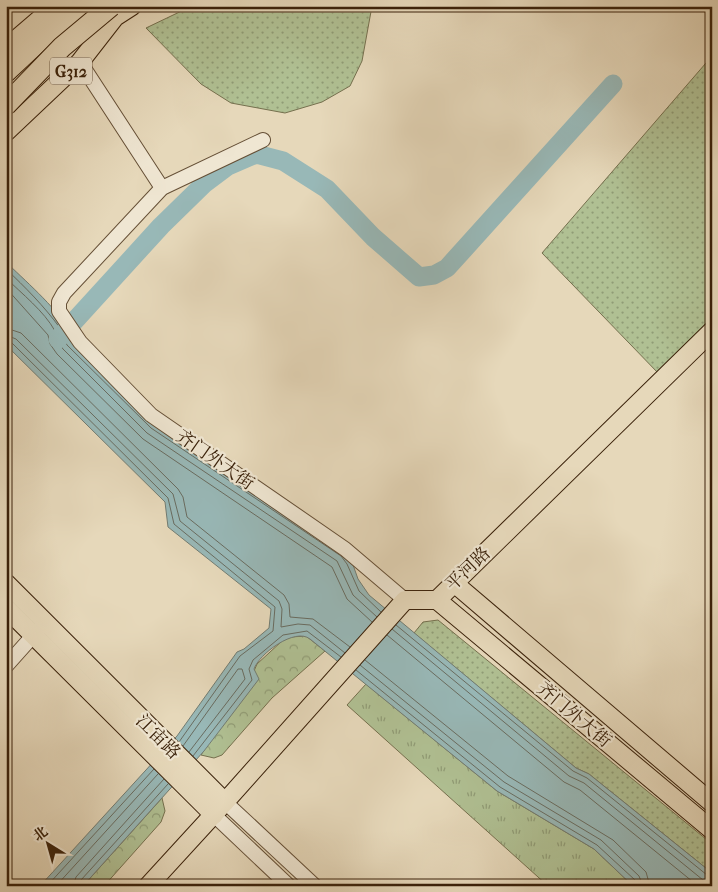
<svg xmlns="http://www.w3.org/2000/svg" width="718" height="892" viewBox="0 0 718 892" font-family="'IM FELL French Canon','Noto Serif SC',serif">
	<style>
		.grass { fill: url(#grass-dots); stroke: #75704e }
		.forest { fill: url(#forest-crowns); stroke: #75704e }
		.park { fill: url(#park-tufts); stroke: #75704e }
		.water { fill: #98b8b7; stroke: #727c72 }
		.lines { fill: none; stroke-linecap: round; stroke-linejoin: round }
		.shore { stroke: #696c60; stroke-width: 1 }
		.river { stroke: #98b8b7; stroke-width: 19 }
		.minor-casing { stroke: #654f36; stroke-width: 16 }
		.major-casing { stroke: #3a210a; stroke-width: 20 }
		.highway-casing { stroke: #3a210a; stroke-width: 22 }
		.minor { stroke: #efe6d2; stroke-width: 14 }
		.major { stroke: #e6d8ba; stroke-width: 18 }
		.highway { stroke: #e6d8ba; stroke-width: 20 }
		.highway-bridge-casing { stroke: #3a210a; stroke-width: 22; stroke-linecap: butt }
		.highway-bridge { stroke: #e6d8ba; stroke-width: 20 }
		.labels { text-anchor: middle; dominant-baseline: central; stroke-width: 4.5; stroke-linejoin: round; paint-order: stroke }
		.shield { fill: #efe6d2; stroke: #705c46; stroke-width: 1 }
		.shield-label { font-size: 16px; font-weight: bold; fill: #3a210a }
		.street-label { font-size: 18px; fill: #3a210a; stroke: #efe6d2 }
	</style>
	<defs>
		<pattern id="grass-dots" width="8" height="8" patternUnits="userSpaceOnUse" patternTransform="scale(1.25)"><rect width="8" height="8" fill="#b0c093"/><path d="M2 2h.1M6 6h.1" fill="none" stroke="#909c76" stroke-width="1.8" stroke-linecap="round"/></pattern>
		<pattern id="forest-crowns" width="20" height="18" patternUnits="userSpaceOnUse" patternTransform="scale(1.25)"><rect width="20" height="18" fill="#b0c093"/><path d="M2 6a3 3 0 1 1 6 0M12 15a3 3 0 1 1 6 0" fill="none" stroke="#909c76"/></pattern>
		<pattern id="park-tufts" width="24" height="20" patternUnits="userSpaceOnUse" patternTransform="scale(1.25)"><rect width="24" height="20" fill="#b0c093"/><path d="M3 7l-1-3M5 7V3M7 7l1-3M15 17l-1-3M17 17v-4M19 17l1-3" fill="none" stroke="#909c76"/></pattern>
	</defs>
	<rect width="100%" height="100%" fill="#e6d8ba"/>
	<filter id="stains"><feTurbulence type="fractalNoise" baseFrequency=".004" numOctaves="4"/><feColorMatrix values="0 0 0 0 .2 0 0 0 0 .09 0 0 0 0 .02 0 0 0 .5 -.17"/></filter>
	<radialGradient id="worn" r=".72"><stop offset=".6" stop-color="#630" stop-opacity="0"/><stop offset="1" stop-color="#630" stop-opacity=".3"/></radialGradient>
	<g class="grass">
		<path d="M 192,6 L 372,6 L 362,61 L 350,86 L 322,102 L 285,113 L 231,103 L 201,84 L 146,28 Z"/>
		<path d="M 712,56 L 712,321 L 659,374 L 542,253 Z"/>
		<path d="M 438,620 L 712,844 L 712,873 L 589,774 L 576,768 L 414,633 L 423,622 Z"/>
	</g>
	<g class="forest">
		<path d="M 306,636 L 325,651 L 272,698 L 222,755 L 214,758 L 201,755 L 254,671 L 257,664 L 282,641 L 290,637 Z"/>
		<path d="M 162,798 L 165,811 L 161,822 L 104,886 L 83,886 Z"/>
	</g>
	<path class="park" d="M 366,684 L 497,791 L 594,849 L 633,886 L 548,886 L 347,705 Z"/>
	<path class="water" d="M 6,262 C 22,278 57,308 66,327 C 68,333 67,337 71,342 L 154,424 L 352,562 L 358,579 L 369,595 L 576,768 L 589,774 L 712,873 L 712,886 L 633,886 L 594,849 L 497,791 L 310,639 C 295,627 259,654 254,669 L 259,679 L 204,751 L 83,886 L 40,886 L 177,736 L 237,652 L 244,649 L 269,628 L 271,609 L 168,527 L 165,502 L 6,345 Z"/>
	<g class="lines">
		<g class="shore">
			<path d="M 6,269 C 25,287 44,306 60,328 C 63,333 63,339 67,345 L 151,428 L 341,556 L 347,564 L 359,591 L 381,612"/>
			<path d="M 6,278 C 22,294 44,311 55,331 C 58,338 58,343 63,349 L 147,433 L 337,561 L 353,595 L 377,617"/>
			<path d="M 6,288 L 48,335 L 50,344 L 57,354 L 143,439 L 332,567 L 347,599 L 372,622"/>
			<path d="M 6,328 L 21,333 L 178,489 L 183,497 L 187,517 L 284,595 L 289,604 L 290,617 L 313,619 L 350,647"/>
			<path d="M 6,335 L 16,339 L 173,494 L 180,521 L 279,601 L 282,609 L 281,627 L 298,624 L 310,625 L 345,653"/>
			<path d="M 6,342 L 12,343 L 168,498 L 174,524 L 275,607 L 273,631 L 240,656 L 179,742"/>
			<path d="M 396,625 L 573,771 L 587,778 L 707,875 L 712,876"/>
			<path d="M 392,629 L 569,776 L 584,783 L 703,880 L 712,882"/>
			<path d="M 387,635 L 564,782 L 580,790 L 698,886"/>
			<path d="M 365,660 L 508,776 L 613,840 L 646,872 L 650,886"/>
			<path d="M 360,665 L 504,782 L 601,840 L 639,876 L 643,886"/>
			<path d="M 356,670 L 500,787 L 597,845 L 635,880 L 636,886"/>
			<path d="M 183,746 L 238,669 L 242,669 L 245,679 L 189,752"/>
			<path d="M 193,756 L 252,680 L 249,669 L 253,660 L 283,635 L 307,631 L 341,657"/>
			<path d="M 47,886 L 154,769"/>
			<path d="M 56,886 L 158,774"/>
			<path d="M 73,886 L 76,877 L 164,779"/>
			<path d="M 80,886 L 81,880 L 168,784"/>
		</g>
		<path class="river" d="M 58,339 L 161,226 L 204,184 L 228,166 L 256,154 L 283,161 L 327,189 L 373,237 L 419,277 L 434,275 L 447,268 L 613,84"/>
		<g class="minor-casing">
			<g id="minor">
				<path d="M 80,62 L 162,188"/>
				<path d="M 263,140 L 162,188 L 64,293 L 59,302 L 59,311 L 80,342 L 151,415 L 345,549 L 405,600"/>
				<path d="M 6,666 L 39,629"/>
				<path d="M 225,802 L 315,886"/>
				<path d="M 214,815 L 289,886"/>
			</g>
		</g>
		<g class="major-casing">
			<g id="major">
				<path d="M 6,48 L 55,6"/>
				<path d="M 6,132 L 80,62 L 115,17 L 132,6"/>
				<path d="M 6,583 L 225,802"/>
				<path d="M 454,583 L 712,803"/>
				<path d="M 437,600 L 712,830"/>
				<path d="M 6,608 L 214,815"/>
				<path d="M 148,886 L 225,802 L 405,600 L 437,600 L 712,331"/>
			</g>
		</g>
		<g class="highway-casing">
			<path id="highway" d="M 6,72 L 52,29 L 82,6"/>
		</g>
		<use href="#minor" class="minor"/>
		<use href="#major" class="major"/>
		<use href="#highway" class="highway"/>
		<g class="highway-bridge-casing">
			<path id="highway-bridge" d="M 6,105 L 62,47 L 111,6"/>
		</g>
		<use href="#highway-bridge" class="highway-bridge"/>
	</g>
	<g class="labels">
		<rect class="shield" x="50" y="57.5" width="42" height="27" rx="4"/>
		<g class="shield-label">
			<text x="71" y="71">G312</text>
		</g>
		<g class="street-label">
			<text transform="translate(215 460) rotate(35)">齐门外大街</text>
			<text transform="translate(468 569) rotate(-44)">平河路</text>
			<text transform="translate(574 715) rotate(40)">齐门外大街</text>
			<text transform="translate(158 737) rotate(45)">江宙路</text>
		</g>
	</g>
	<rect width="718" height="892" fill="none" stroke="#e6d8ba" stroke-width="25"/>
	<rect x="8" y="8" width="703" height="877" fill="none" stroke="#3a210a" stroke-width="2.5"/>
	<rect x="12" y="12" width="693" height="867" fill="none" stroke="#3a210a"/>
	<g transform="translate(48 844) rotate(323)" stroke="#efe6d2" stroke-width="4" paint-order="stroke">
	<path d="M0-4L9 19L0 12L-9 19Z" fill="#3a210a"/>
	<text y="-8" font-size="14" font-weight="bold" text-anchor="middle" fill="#3a210a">北</text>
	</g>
	<rect width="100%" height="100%" filter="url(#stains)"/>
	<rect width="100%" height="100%" fill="url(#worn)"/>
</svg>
